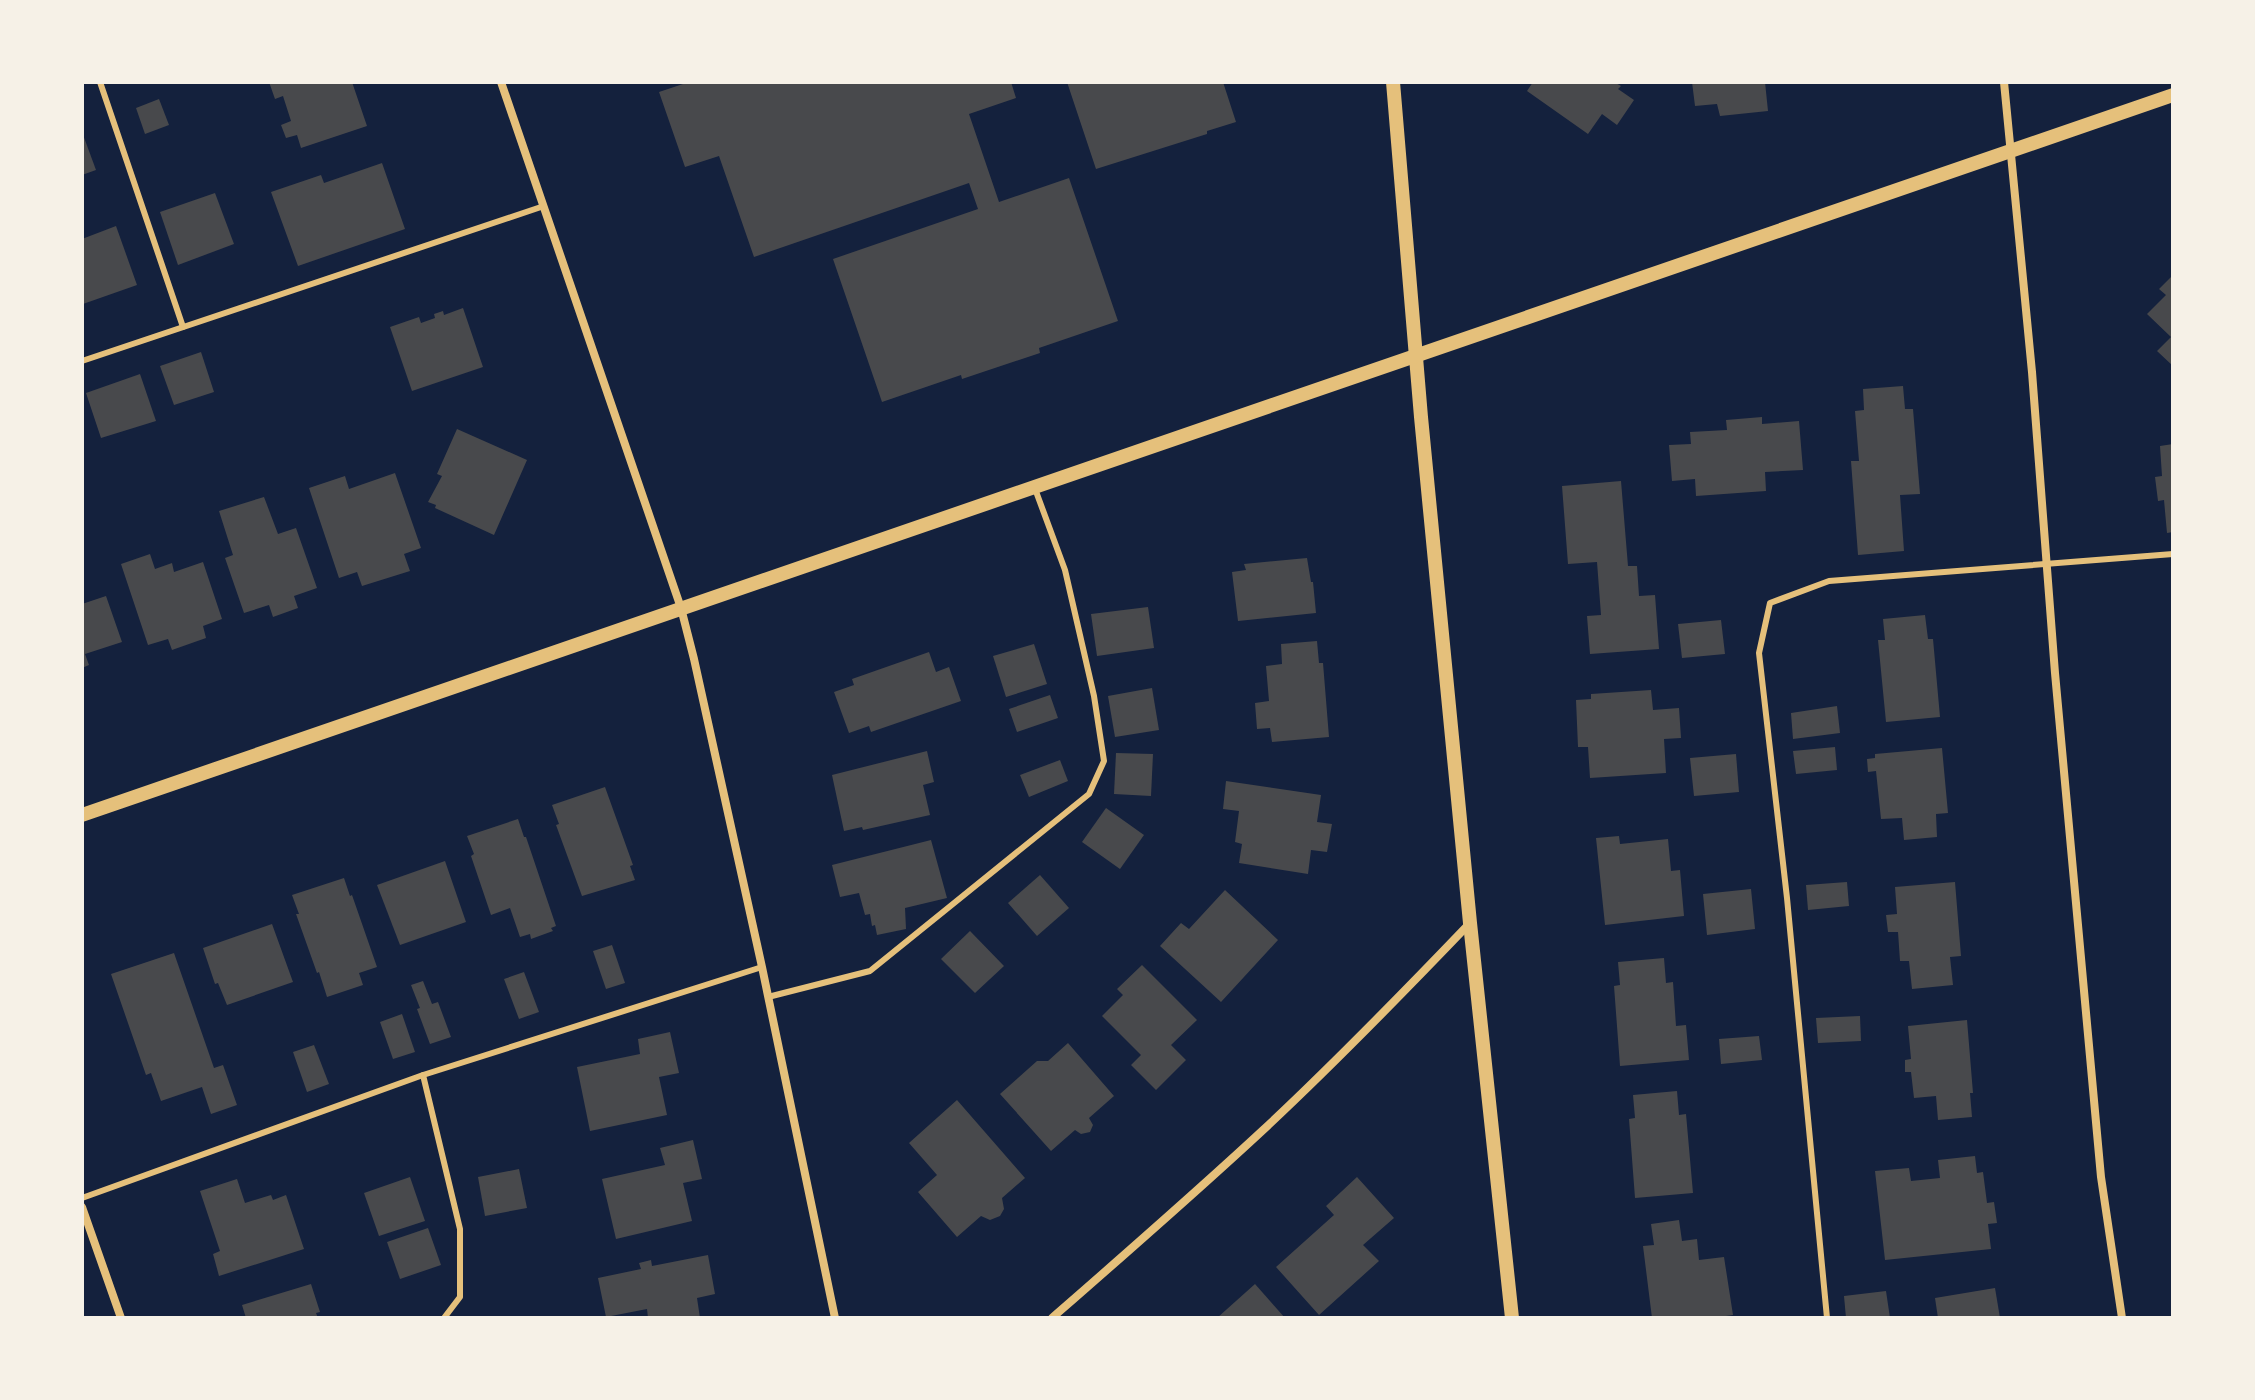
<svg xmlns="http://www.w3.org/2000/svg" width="2255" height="1400" viewBox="0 0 2255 1400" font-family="Georgia,serif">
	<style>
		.building { fill: #48494c }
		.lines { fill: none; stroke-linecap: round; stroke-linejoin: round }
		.service { stroke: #e5c07b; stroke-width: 6 }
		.minor { stroke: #e5c07b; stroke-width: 8 }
		.tertiary { stroke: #e5c07b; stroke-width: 14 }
	</style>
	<rect width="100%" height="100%" fill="#14213d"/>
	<g class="building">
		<path d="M 269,82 L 352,82 L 367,126 L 301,148 L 297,135 L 286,138 L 281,125 L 291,121 L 283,96 L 275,99 Z"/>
		<path d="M 689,82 L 1011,82 L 1016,98 L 969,114 L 999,202 L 1069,178 L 1118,321 L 1039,348 L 1040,353 L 962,379 L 961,375 L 882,402 L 833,259 L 978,209 L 969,183 L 754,257 L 719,156 L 685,167 L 659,92 Z"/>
		<path d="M 1067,82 L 1223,82 L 1236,122 L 1207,131 L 1207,134 L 1096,169 Z"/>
		<path d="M 1533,82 L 1614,82 L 1621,86 L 1618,89 L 1634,100 L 1617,125 L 1602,114 L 1588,134 L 1527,91 Z"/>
		<path d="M 1692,82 L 1765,82 L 1768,111 L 1720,116 L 1717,104 L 1695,106 Z"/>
		<path d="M 159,99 L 169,125 L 145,134 L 136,108 Z"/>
		<path d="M 82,132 L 96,170 L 82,175 Z"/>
		<path d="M 382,163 L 405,229 L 298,266 L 271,192 L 321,175 L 324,183 Z"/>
		<path d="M 215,193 L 234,244 L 178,265 L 160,212 Z"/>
		<path d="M 116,226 L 137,285 L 83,304 L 82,239 Z"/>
		<path d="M 2173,275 L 2173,366 L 2157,351 L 2171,337 L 2147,314 L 2166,295 L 2159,289 Z"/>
		<path d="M 463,308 L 483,367 L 412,391 L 390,327 L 419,317 L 421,323 L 435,318 L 434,314 L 443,311 L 444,315 Z"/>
		<path d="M 201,352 L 214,392 L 174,405 L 160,366 Z"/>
		<path d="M 140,374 L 156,421 L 101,438 L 86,393 Z"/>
		<path d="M 1903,386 L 1905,409 L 1913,409 L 1920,494 L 1900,495 L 1904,551 L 1858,555 L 1851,461 L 1859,461 L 1855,411 L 1864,410 L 1863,389 Z"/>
		<path d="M 1762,417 L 1762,424 L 1799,421 L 1803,470 L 1765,472 L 1766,491 L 1696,496 L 1695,479 L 1672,481 L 1669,445 L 1691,444 L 1690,432 L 1727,430 L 1726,420 Z"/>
		<path d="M 457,429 L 527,460 L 494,535 L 435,508 L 436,505 L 428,502 L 442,476 L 437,474 Z"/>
		<path d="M 2173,444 L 2173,532 L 2167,533 L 2164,500 L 2158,501 L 2155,477 L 2162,476 L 2160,446 Z"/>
		<path d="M 395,473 L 421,548 L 404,554 L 410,571 L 362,586 L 357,572 L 339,578 L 309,488 L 345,476 L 349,489 Z"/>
		<path d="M 1621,481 L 1628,566 L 1637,566 L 1639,596 L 1655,595 L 1659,649 L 1590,654 L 1587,616 L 1601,615 L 1597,562 L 1568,564 L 1562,486 Z"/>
		<path d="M 264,497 L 278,534 L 296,528 L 317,588 L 294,596 L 298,608 L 273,617 L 269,605 L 244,613 L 225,558 L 233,555 L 219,511 Z"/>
		<path d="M 150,554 L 155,569 L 172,563 L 174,572 L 203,562 L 222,619 L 203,626 L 206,638 L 172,650 L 168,639 L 148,645 L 121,564 Z"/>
		<path d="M 1307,558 L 1311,582 L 1313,582 L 1316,613 L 1238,621 L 1232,572 L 1246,570 L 1244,564 Z"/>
		<path d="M 106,596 L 122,642 L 85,654 L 89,665 L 82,668 L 82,604 Z"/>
		<path d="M 1148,607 L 1154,648 L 1097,656 L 1091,614 Z"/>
		<path d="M 1925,615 L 1928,639 L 1933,639 L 1940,717 L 1886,722 L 1878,640 L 1885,640 L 1883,619 Z"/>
		<path d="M 1721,620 L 1725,654 L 1682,658 L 1678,624 Z"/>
		<path d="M 1317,641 L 1319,663 L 1323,663 L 1329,737 L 1272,742 L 1270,728 L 1257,729 L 1255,703 L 1269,701 L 1266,666 L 1282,664 L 1281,644 Z"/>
		<path d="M 1034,644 L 1047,684 L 1006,697 L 993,656 Z"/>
		<path d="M 929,652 L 936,672 L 949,667 L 961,701 L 871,732 L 869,726 L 849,733 L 834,692 L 854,685 L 852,679 Z"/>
		<path d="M 1152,688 L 1159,730 L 1115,737 L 1108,696 Z"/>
		<path d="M 1651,690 L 1653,710 L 1679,708 L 1681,738 L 1664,739 L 1666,773 L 1590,778 L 1588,747 L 1578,747 L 1576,700 L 1591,699 L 1591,694 Z"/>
		<path d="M 1050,695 L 1058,718 L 1017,732 L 1009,709 Z"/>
		<path d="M 1837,706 L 1840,733 L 1793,739 L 1791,713 Z"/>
		<path d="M 1835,747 L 1837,770 L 1796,774 L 1793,751 Z"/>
		<path d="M 1942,748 L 1948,813 L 1936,814 L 1937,837 L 1904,840 L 1902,818 L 1881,819 L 1876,771 L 1868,772 L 1867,759 L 1875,758 L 1875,754 Z"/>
		<path d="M 927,751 L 934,782 L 923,785 L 930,815 L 863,830 L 862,827 L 844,831 L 832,775 Z"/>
		<path d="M 1116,753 L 1153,754 L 1151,796 L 1114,794 Z"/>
		<path d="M 1736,754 L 1739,792 L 1694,796 L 1690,758 Z"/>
		<path d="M 1060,760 L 1068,781 L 1029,797 L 1020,775 Z"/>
		<path d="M 1226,781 L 1321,795 L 1317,822 L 1332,824 L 1327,852 L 1311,850 L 1308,874 L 1239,863 L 1242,844 L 1235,842 L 1239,811 L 1223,809 Z"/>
		<path d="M 605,787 L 633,865 L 630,866 L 635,880 L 582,896 L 556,825 L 559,824 L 552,805 Z"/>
		<path d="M 1106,808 L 1144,835 L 1120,869 L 1082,842 Z"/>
		<path d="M 518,819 L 524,837 L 526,837 L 556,926 L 551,928 L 553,931 L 531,939 L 530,934 L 520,937 L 510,908 L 491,915 L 471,856 L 474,854 L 467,836 Z"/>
		<path d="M 1619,836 L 1620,844 L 1668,839 L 1671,871 L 1680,870 L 1684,916 L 1605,925 L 1596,838 Z"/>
		<path d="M 931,840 L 947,898 L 905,908 L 906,929 L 877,935 L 875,925 L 872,926 L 870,914 L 865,915 L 859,893 L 840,897 L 832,865 Z"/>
		<path d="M 445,861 L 466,922 L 400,945 L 377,885 Z"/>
		<path d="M 1040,875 L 1069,908 L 1037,936 L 1008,903 Z"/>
		<path d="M 344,878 L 350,896 L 352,895 L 377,967 L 359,973 L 363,985 L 327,997 L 319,972 L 317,973 L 296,914 L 299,914 L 292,895 Z"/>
		<path d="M 1847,882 L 1849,906 L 1808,910 L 1806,885 Z"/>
		<path d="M 1955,882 L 1961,956 L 1950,957 L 1953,985 L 1912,989 L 1909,961 L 1900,961 L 1898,932 L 1888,932 L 1886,915 L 1897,914 L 1895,887 Z"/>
		<path d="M 1751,889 L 1755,929 L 1707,935 L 1703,894 Z"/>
		<path d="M 1225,890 L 1278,940 L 1221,1002 L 1160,946 L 1181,923 L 1189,929 Z"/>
		<path d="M 272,924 L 293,982 L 227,1005 L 218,983 L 215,984 L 203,948 Z"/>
		<path d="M 970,931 L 1004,966 L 975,993 L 941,959 Z"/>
		<path d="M 612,945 L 625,983 L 606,989 L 593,951 Z"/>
		<path d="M 174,953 L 214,1068 L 223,1065 L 237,1105 L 211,1114 L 202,1087 L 161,1101 L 151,1073 L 146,1075 L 111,974 Z"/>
		<path d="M 1664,958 L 1666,983 L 1673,982 L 1676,1026 L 1686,1025 L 1689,1060 L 1620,1066 L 1614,986 L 1620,985 L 1618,962 Z"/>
		<path d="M 1142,965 L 1197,1020 L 1171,1045 L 1186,1060 L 1156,1090 L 1131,1065 L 1141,1055 L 1102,1016 L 1123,995 L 1117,989 Z"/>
		<path d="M 524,972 L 539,1012 L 519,1019 L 504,979 Z"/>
		<path d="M 423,981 L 432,1004 L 438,1002 L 451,1037 L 430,1044 L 417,1009 L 420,1008 L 411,985 Z"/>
		<path d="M 402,1014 L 415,1052 L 393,1059 L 380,1022 Z"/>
		<path d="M 1860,1016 L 1861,1041 L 1818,1043 L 1816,1018 Z"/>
		<path d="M 1967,1020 L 1973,1093 L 1970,1093 L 1972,1117 L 1938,1120 L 1936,1096 L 1914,1098 L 1911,1072 L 1905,1072 L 1905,1060 L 1911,1059 L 1908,1026 Z"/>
		<path d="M 670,1032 L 679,1073 L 659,1077 L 667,1115 L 590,1131 L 577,1067 L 640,1054 L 638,1039 Z"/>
		<path d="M 1759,1036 L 1762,1060 L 1721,1064 L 1719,1039 Z"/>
		<path d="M 1068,1043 L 1114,1096 L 1089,1118 L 1093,1125 L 1090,1132 L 1081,1134 L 1075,1130 L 1051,1151 L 1000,1094 L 1037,1061 L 1048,1061 Z"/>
		<path d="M 314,1045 L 329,1084 L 307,1092 L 293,1052 Z"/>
		<path d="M 1677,1091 L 1679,1115 L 1686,1114 L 1693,1193 L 1635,1198 L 1629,1119 L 1635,1118 L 1633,1095 Z"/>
		<path d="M 957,1100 L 1025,1178 L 1002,1198 L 1004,1209 L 1000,1216 L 990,1220 L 981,1216 L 957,1237 L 918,1192 L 937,1175 L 909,1143 Z"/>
		<path d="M 693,1140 L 702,1179 L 683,1183 L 692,1221 L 616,1239 L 602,1179 L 665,1165 L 660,1148 Z"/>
		<path d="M 1975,1156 L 1977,1173 L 1983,1172 L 1987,1203 L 1994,1202 L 1997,1223 L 1988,1224 L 1991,1249 L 1885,1260 L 1875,1171 L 1909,1168 L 1911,1181 L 1940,1178 L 1938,1160 Z"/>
		<path d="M 519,1169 L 527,1208 L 485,1216 L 478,1177 Z"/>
		<path d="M 410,1177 L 425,1221 L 379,1236 L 364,1193 Z"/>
		<path d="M 1357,1177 L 1394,1218 L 1363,1245 L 1379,1261 L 1319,1315 L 1276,1267 L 1334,1215 L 1326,1206 Z"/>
		<path d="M 237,1179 L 245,1203 L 271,1195 L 273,1200 L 286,1195 L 304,1249 L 219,1276 L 213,1254 L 220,1251 L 200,1191 Z"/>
		<path d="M 1679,1220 L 1682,1241 L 1697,1239 L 1699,1260 L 1724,1257 L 1733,1315 L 1712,1318 L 1652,1318 L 1643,1246 L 1654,1245 L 1651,1224 Z"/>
		<path d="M 428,1228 L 441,1265 L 400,1279 L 387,1242 Z"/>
		<path d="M 708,1255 L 715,1294 L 697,1298 L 700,1318 L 648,1318 L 647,1309 L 606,1317 L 598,1278 L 641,1269 L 639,1263 L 651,1260 L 652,1266 Z"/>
		<path d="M 311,1284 L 320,1312 L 316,1313 L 318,1318 L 246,1318 L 242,1305 Z"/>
		<path d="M 1255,1284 L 1285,1318 L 1217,1318 Z"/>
		<path d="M 1995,1288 L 2000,1318 L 1938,1318 L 1935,1298 Z"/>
		<path d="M 1886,1291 L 1890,1318 L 1846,1318 L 1844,1296 Z"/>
	</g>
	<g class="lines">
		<g class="service">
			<path d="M 100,82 L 183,327"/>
			<path d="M 82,361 L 544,206"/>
			<path d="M 768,997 L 870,971 L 1089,794 L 1104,761 L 1094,696 L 1065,570 L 1034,486"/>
			<path d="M 82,1198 L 423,1075"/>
			<path d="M 444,1318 L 460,1297 L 460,1229 L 423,1075 L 762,967"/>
			<path d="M 1827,1318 L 1787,898 L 1759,653 L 1770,603 L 1829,581 L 2173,554"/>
		</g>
		<g class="minor">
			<path d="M 501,82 L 681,608 L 694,659 L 762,967 L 835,1318"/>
			<path d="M 2004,82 L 2032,372 L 2055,673 L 2101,1177 L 2122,1318"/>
			<path d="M 82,1207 L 121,1318"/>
			<path d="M 1052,1318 C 1123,1256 1193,1195 1262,1131 C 1334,1064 1402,994 1470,923"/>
		</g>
		<g class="tertiary">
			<path d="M 1393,82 L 1421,417 L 1470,923 L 1512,1318"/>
			<path d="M 82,815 L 2173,95"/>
		</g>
	</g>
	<rect width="2255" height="1400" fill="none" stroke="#f6f1e7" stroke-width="168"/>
</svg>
